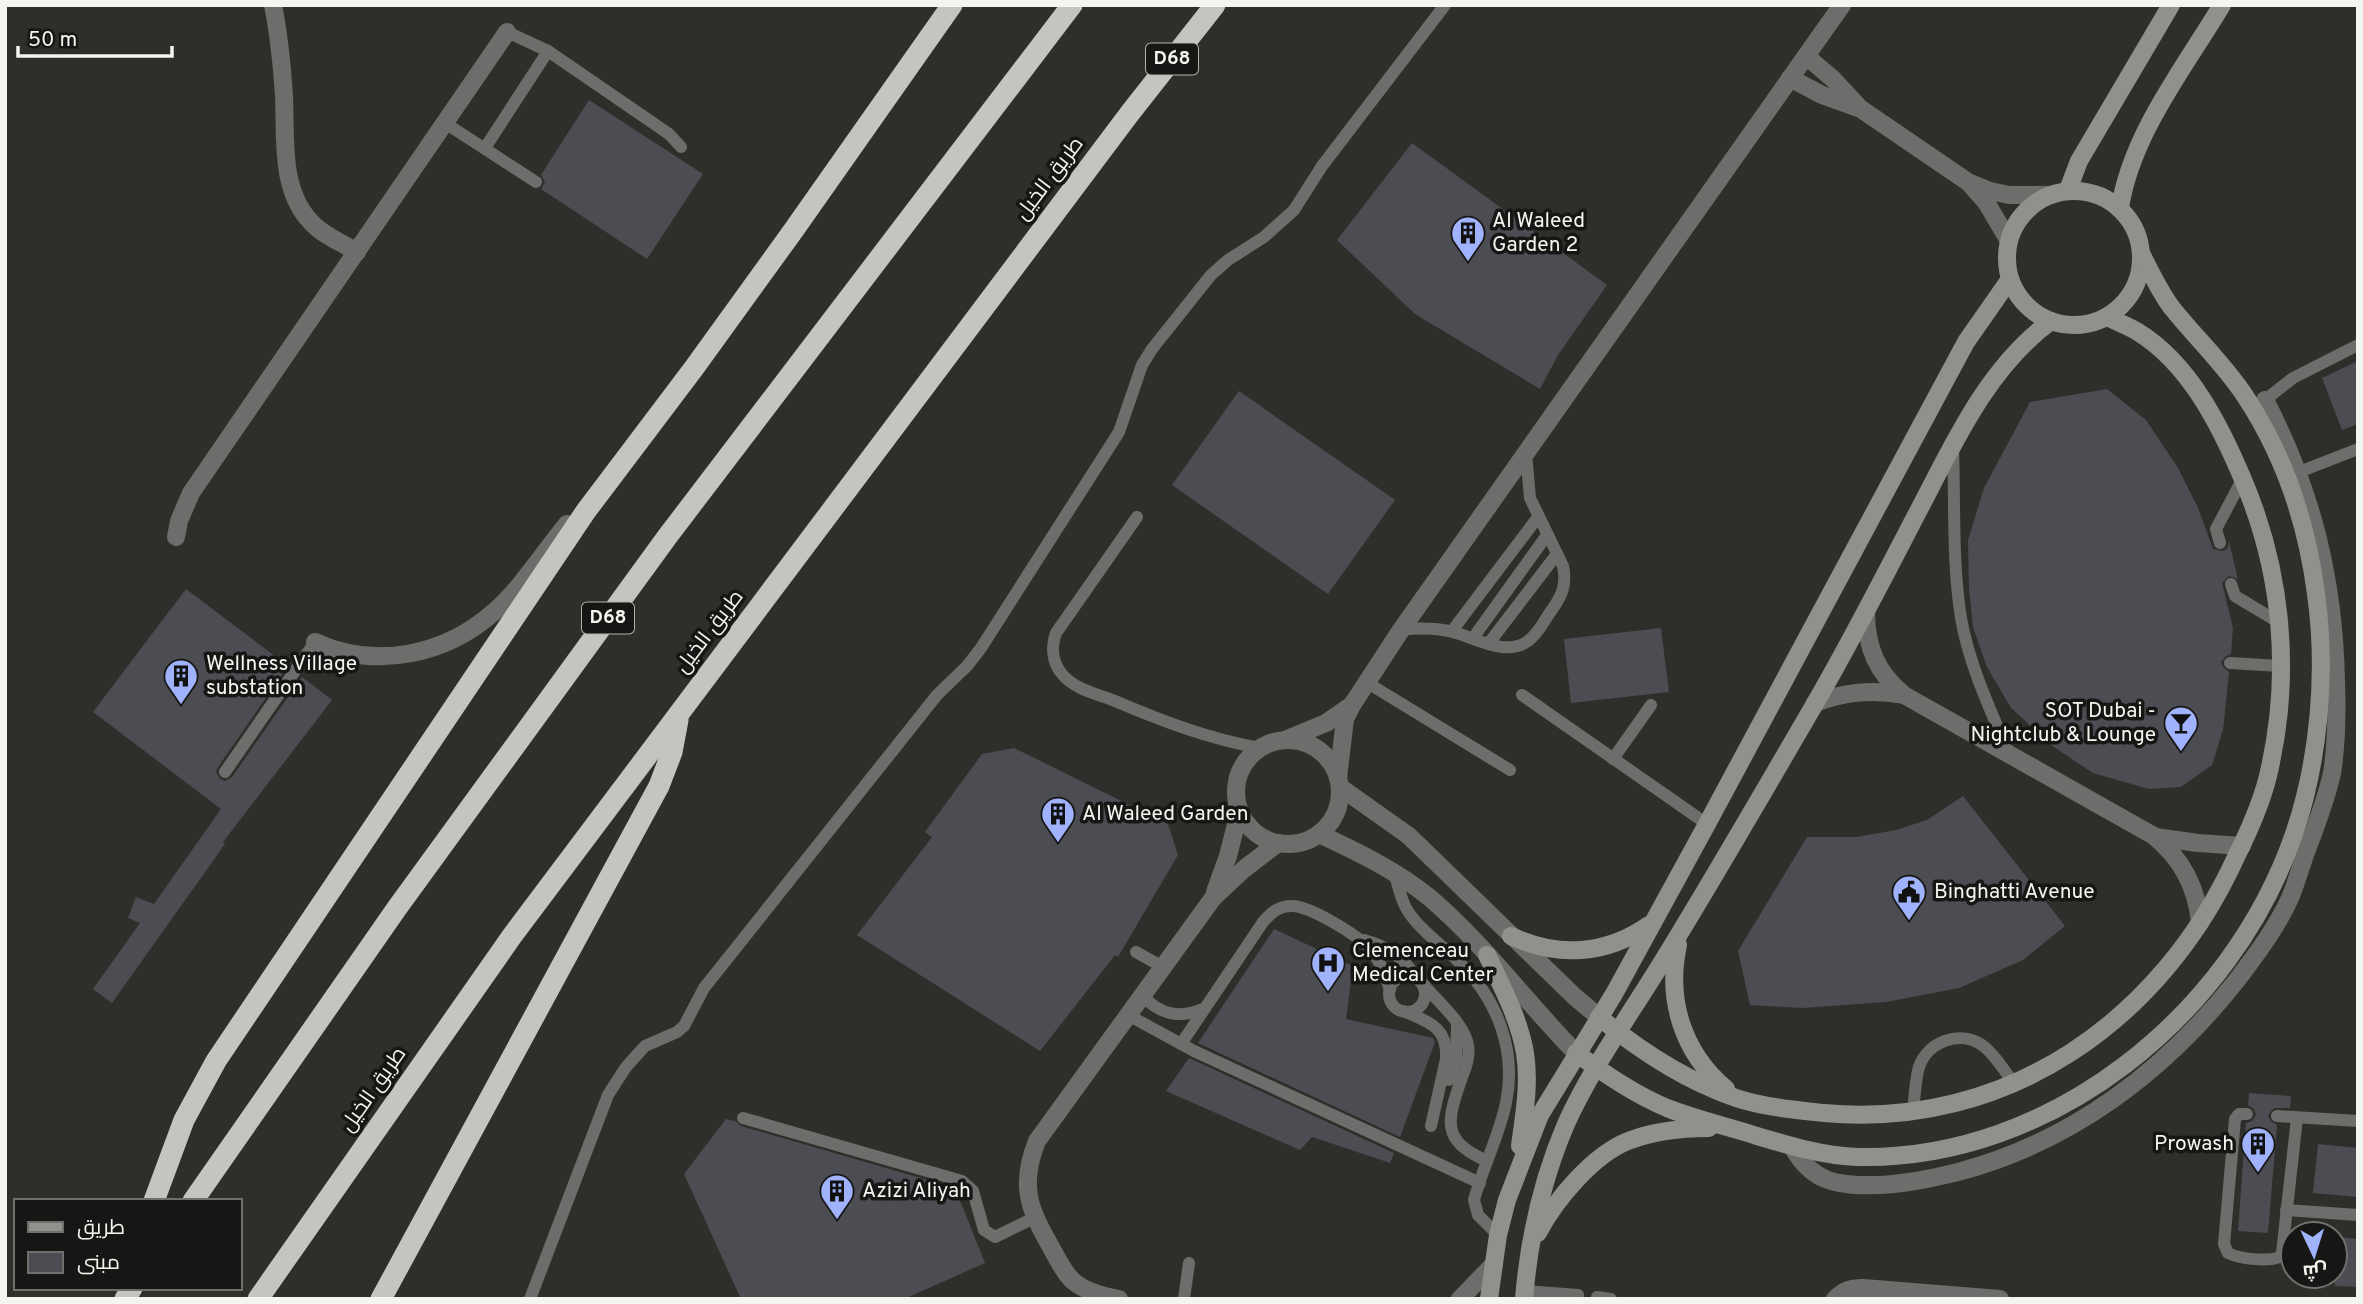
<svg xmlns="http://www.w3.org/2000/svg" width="2363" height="1304" viewBox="0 0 2363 1304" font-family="Overpass,Cairo,sans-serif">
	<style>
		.building { fill: #4c4d53 }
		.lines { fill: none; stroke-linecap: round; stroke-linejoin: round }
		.lane { stroke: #6d6e6b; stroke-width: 12 }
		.street { stroke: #6d6e6b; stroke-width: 18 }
		.secondary { stroke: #90918d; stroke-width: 18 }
		.highway { stroke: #c3c5bf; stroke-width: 21 }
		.labels { text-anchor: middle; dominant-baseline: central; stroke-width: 7; stroke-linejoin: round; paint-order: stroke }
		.shield { fill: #161715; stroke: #b1b2af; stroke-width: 2 }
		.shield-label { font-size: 19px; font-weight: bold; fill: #f3f5f1 }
		.street-label { font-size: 21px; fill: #f3f5f1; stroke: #161715 }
		.poi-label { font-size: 21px; fill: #f3f5f1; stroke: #161715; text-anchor: start }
	</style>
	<rect width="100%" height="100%" fill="#2e2f2a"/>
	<g class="building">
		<path d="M 589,100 L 703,174 L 647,259 L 541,189 L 545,182 L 541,175 Z"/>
		<path d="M 1412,143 L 1607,285 L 1558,355 L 1540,389 L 1415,314 L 1337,240 Z"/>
		<path d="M 2358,361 L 2358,424 L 2342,430 L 2322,378 Z"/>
		<path d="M 2107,389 L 2146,420 L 2178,468 L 2198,508 L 2213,549 L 2223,551 L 2227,549 L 2229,542 L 2238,579 L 2229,576 L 2222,583 L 2233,628 L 2231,654 L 2226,656 L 2221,662 L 2223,667 L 2229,672 L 2223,730 L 2212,765 L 2181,787 L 2149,789 L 2093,773 L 2054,747 L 2011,708 L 1987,667 L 1973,627 L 1969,589 L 1968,540 L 1984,488 L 2030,402 Z"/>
		<path d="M 1239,391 L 1395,500 L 1328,594 L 1172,485 Z"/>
		<path d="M 186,589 L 288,666 L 218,767 L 216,772 L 220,779 L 225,781 L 232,777 L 302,677 L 332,700 L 223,842 L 225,844 L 112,1003 L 93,989 L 140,923 L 128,918 L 136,897 L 154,904 L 221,809 L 93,712 Z"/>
		<path d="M 1661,628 L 1669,692 L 1571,703 L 1564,639 Z"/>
		<path d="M 1014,748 L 1168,824 L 1178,855 L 1118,957 L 1115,955 L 1040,1051 L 857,935 L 932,837 L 925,832 L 982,754 Z"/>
		<path d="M 1963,796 L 2065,926 L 2023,960 L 1959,988 L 1886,1002 L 1802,1008 L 1750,1005 L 1738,951 L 1807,837 L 1856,837 L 1896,830 L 1927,820 Z"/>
		<path d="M 1274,929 L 1353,966 L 1346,1019 L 1433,1038 L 1435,1042 L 1400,1137 L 1198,1043 Z"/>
		<path d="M 1189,1058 L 1394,1153 L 1390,1163 L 1312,1137 L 1300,1150 L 1166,1091 Z"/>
		<path d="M 2249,1093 L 2291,1096 L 2290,1108 L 2274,1108 L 2268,1115 L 2270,1120 L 2277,1125 L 2268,1233 L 2238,1231 L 2246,1123 L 2252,1121 L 2256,1115 L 2254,1109 L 2248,1105 Z"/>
		<path d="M 726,1119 L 735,1121 L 741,1126 L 955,1188 L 985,1263 L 904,1299 L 741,1299 L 684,1174 Z"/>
		<path d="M 2318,1144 L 2358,1148 L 2358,1197 L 2313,1193 Z"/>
		<path d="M 2335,1237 L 2358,1239 L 2358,1287 L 2335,1286 Z"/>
	</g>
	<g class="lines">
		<g class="lane">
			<path d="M 507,32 L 548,51 L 669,134 L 681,147"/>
			<path d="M 445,123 L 536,182"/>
			<path d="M 485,148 L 548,51"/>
			<path d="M 2265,400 L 2293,378 L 2358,345"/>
			<path d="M 1953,446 C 1955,503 1952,562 1961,618 C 1969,665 1991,711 2009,754"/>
			<path d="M 2299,472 L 2358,449"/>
			<path d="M 1137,517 L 1056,633 C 1051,647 1052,662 1062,674 C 1074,689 1097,694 1115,701 C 1162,721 1209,739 1260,748"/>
			<path d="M 2220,543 L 2216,529 L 2243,478"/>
			<path d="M 2231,584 L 2235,596 L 2280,623"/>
			<path d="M 1401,630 C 1417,628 1433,628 1449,631 C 1473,636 1505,658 1528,641 C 1538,634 1544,621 1551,611 C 1562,596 1567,585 1563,566 L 1530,498 L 1526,453"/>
			<path d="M 1452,631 L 1538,517"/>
			<path d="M 1473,638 L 1547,535"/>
			<path d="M 1489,643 L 1557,554"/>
			<path d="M 2230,663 L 2280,666"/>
			<path d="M 1366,682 L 1510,770"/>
			<path d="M 1522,695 L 1707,824"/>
			<path d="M 1613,759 L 1651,705"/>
			<path d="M 225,772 L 315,642"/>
			<path d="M 1394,873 C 1398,884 1400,897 1406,908 C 1418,929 1442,945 1459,962 C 1497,999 1517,1050 1506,1103 C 1499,1136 1483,1167 1474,1200 L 1478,1215 L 1498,1235"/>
			<path d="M 1364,940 C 1388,946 1405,958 1417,979"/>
			<path d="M 1136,952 L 1163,967"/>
			<circle cx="1407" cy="994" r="18"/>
			<path d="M 1423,984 C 1437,1001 1464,1023 1468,1045 C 1470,1057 1466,1067 1462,1077 C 1447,1121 1440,1140 1487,1161"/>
			<path d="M 1143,996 C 1160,1015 1182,1019 1205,1008"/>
			<path d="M 1403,1011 C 1429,1022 1448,1027 1446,1059 L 1431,1126"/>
			<path d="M 1128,1015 L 1194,1051 L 1480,1183"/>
			<path d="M 1181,1044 L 1263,922 C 1271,913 1278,906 1291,906 C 1309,905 1359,936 1371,950 C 1381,962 1386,976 1390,990"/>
			<path d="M 1449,1080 L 1456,1058 L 1457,1026"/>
			<path d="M 1913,1110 C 1915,1096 1915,1081 1919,1067 C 1928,1041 1960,1030 1982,1045 C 1995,1054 2004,1071 2014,1083"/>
			<path d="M 2247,1114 L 2239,1114 L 2235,1119 L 2224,1244 L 2228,1253 C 2240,1259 2267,1262 2280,1257 L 2282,1253 L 2297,1118"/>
			<path d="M 2277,1116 L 2358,1121"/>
			<path d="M 743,1118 L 962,1181 L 973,1191 L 984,1230 L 995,1237 L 1034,1218"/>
			<path d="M 2286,1210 L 2358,1215"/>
			<path d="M 1525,1291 L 1578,1295"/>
			<path d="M 1597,1297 L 1611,1299"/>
			<path d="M 530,1299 L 608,1095 L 626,1067 L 645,1046 L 677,1032 L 684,1026 L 704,988 L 937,695 L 967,666 L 981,648 L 1119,432 L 1142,365 L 1152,349 L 1211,275 L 1228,260 L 1264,237 L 1294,210 L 1322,166 L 1445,5"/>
			<path d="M 1184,1299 L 1189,1263"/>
		</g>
		<g class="street">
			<path d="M 273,5 C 279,35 282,65 284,96 C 286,139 279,195 316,227 C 327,237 344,244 357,252"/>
			<path d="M 1806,56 L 1833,79 L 1858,106"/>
			<path d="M 1790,78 L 1822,95 L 1861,109 L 1968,182 L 1990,191 L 2009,195 L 2048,195"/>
			<path d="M 1970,184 L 1986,202 L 2009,241"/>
			<path d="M 176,537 L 179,521 L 191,493 L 507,32"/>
			<path d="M 1866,612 C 1866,647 1877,673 1904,695 L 2154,836 C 2182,859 2197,887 2200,923"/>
			<path d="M 315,642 C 376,670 446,655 495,611 C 520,589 545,551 567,524"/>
			<path d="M 1815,703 C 1845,692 1872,689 1904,695"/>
			<path d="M 1287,739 L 1326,723 L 1352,705"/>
			<circle cx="1288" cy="792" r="52"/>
			<path d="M 1338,778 L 1345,719 L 1352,705 L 1401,630 L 1842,5"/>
			<path d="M 1340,787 L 1409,836 L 1575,997 L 1599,1017"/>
			<path d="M 1319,834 C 1358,852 1397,871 1430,898 C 1484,944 1526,1002 1576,1053"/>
			<path d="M 2155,837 L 2198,843 L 2242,846"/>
			<path d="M 1215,892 L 1228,856 L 1239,813"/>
			<path d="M 1792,1146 C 1812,1184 1840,1186 1879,1185 C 1907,1184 1932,1178 1958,1172 C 2072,1142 2165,1071 2237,980 C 2256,955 2277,927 2290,898 C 2296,884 2300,869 2305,855 C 2315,828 2326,801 2332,773 C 2337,743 2337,711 2336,681 C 2334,580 2312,490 2265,400"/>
			<path d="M 1119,1299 C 1103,1296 1086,1292 1073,1281 C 1064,1273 1058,1260 1052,1249 C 1029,1209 1019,1186 1037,1141 L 1213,898 L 1244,869 L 1278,843"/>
			<path d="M 1460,1299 L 1494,1264"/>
			<path d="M 1835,1299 C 1844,1290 1851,1288 1863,1288 L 2000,1299"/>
		</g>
		<g class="secondary">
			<path d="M 2068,190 L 2079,161 L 2171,5"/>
			<circle cx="2074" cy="258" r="67"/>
			<path d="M 2120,208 C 2131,135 2184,68 2222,5"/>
			<path d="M 1511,936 C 1558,958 1606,955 1649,925"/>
			<path d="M 1678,945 C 1666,1000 1683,1053 1726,1089"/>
			<path d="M 1487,955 C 1502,987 1519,1018 1525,1053 C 1530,1084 1524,1115 1520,1146"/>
			<path d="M 1599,1017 C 1639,1050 1687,1081 1736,1098 C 1763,1107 1795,1110 1824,1113 C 2007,1130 2162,1020 2236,857 C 2250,829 2264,798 2270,767 C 2291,672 2282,572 2244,482 C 2221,427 2190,364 2138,332 C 2128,326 2117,322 2107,317"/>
			<path d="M 1576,1053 C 1605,1074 1634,1094 1667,1108 C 1695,1119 1725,1126 1754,1135 C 1787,1145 1823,1156 1858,1157 C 2052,1161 2232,1014 2294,834 C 2319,761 2327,672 2316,594 C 2307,524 2284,455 2245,396 C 2224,364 2196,338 2172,308 C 2160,292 2151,273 2142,255"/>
			<path d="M 1538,1233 C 1555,1200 1593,1155 1628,1141 C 1654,1131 1682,1128 1709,1128"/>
			<path d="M 1489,1299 L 1498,1235 L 1507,1200 L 1540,1115 L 1614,994 L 1707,824 L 1966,342 L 2010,279"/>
			<path d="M 1524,1299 C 1529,1238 1542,1180 1566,1124 C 1591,1068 1632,1012 1664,959 C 1715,876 1764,791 1813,707 C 1848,647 1880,585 1912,523 C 1950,452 1984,370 2051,321"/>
		</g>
		<g class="highway">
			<path d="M 154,1201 L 184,1120 L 216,1061 L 586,511 L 694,368 L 793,231 L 952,5"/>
			<path d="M 193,1201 L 397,908 L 667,537 L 1072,5"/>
			<path d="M 125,1299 L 132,1288"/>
			<path d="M 258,1299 L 512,936 L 1130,113 L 1215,5"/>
			<path d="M 381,1299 L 659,786 L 672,752 L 678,720"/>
		</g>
	</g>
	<defs>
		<g id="building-pin" transform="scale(1.75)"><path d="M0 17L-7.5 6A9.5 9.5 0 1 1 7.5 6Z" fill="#a1b2fd" stroke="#161715"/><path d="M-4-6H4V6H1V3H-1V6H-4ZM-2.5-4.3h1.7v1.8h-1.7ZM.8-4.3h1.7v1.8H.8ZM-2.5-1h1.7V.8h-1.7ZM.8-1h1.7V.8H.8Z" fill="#111"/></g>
		<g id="bar-pin" transform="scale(1.75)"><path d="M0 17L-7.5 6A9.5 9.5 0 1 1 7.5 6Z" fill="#a1b2fd" stroke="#161715"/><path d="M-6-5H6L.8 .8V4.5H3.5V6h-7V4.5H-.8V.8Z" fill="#111"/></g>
		<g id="civic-pin" transform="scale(1.75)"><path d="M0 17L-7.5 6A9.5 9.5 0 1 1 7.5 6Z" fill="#a1b2fd" stroke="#161715"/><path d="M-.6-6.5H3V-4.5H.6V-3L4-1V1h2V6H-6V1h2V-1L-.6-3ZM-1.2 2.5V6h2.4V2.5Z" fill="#111"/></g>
		<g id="hospital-pin" transform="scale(1.75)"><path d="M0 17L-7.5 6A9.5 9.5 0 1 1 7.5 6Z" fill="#a1b2fd" stroke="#161715"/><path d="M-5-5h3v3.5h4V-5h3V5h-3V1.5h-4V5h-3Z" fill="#111"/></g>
	</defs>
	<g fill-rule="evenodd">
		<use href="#building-pin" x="1468" y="233"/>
		<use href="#building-pin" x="181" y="676"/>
		<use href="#bar-pin" x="2181" y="723"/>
		<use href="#building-pin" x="1058" y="814"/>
		<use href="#civic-pin" x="1909" y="892"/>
		<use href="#hospital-pin" x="1328" y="963"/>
		<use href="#building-pin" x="2258" y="1144"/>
		<use href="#building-pin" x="837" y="1191"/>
	</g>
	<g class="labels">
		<g class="shield">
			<rect x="1146" y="43.5" width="52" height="31" rx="5"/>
			<rect x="582" y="602.5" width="52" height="31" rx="5"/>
		</g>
		<g class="shield-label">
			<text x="1172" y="59">D68</text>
			<text x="608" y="618">D68</text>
		</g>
		<g class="street-label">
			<text transform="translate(1050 179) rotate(-53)">طريق الخيل</text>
			<text transform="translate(710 632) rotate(-53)">طريق الخيل</text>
			<text transform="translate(374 1090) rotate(-55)">طريق الخيل</text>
		</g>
		<g class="poi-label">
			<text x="1492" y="221">Al Waleed<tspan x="1492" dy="24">Garden 2</tspan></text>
			<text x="206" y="664">Wellness Village<tspan x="206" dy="24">substation</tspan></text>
			<text x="2156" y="711" text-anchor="end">SOT Dubai -<tspan x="2156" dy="24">Nightclub &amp; Lounge</tspan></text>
			<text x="1082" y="814">Al Waleed Garden</text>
			<text x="1934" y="892">Binghatti Avenue</text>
			<text x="1352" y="951">Clemenceau<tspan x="1352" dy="24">Medical Center</tspan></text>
			<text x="2234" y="1144" text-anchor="end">Prowash</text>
			<text x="862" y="1191">Azizi Aliyah</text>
		</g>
	</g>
	<rect width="2363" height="1304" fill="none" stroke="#f3f5f1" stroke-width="14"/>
	<rect x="14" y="1199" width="228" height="91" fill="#161715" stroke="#6e706d" stroke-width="2"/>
	<rect x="28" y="1222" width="35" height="10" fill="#90918d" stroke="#6e706d" stroke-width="2"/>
	<text x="77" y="1234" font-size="21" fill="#f3f5f1">طريق</text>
	<rect x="28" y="1252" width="35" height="21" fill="#4c4d53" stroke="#6e706d" stroke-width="2"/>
	<text x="77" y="1269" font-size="21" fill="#f3f5f1">مبنى</text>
	<g transform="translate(2314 1255) rotate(176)"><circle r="33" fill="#161715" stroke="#6e706d" stroke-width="2"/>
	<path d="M0-5L12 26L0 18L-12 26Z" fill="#a1b2fd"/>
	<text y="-10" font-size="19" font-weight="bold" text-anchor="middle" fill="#f3f5f1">ش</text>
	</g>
	<path d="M18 46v10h154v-10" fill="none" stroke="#f3f5f1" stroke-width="3.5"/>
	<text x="28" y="46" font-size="21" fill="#f3f5f1" stroke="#161715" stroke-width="5" paint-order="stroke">50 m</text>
</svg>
